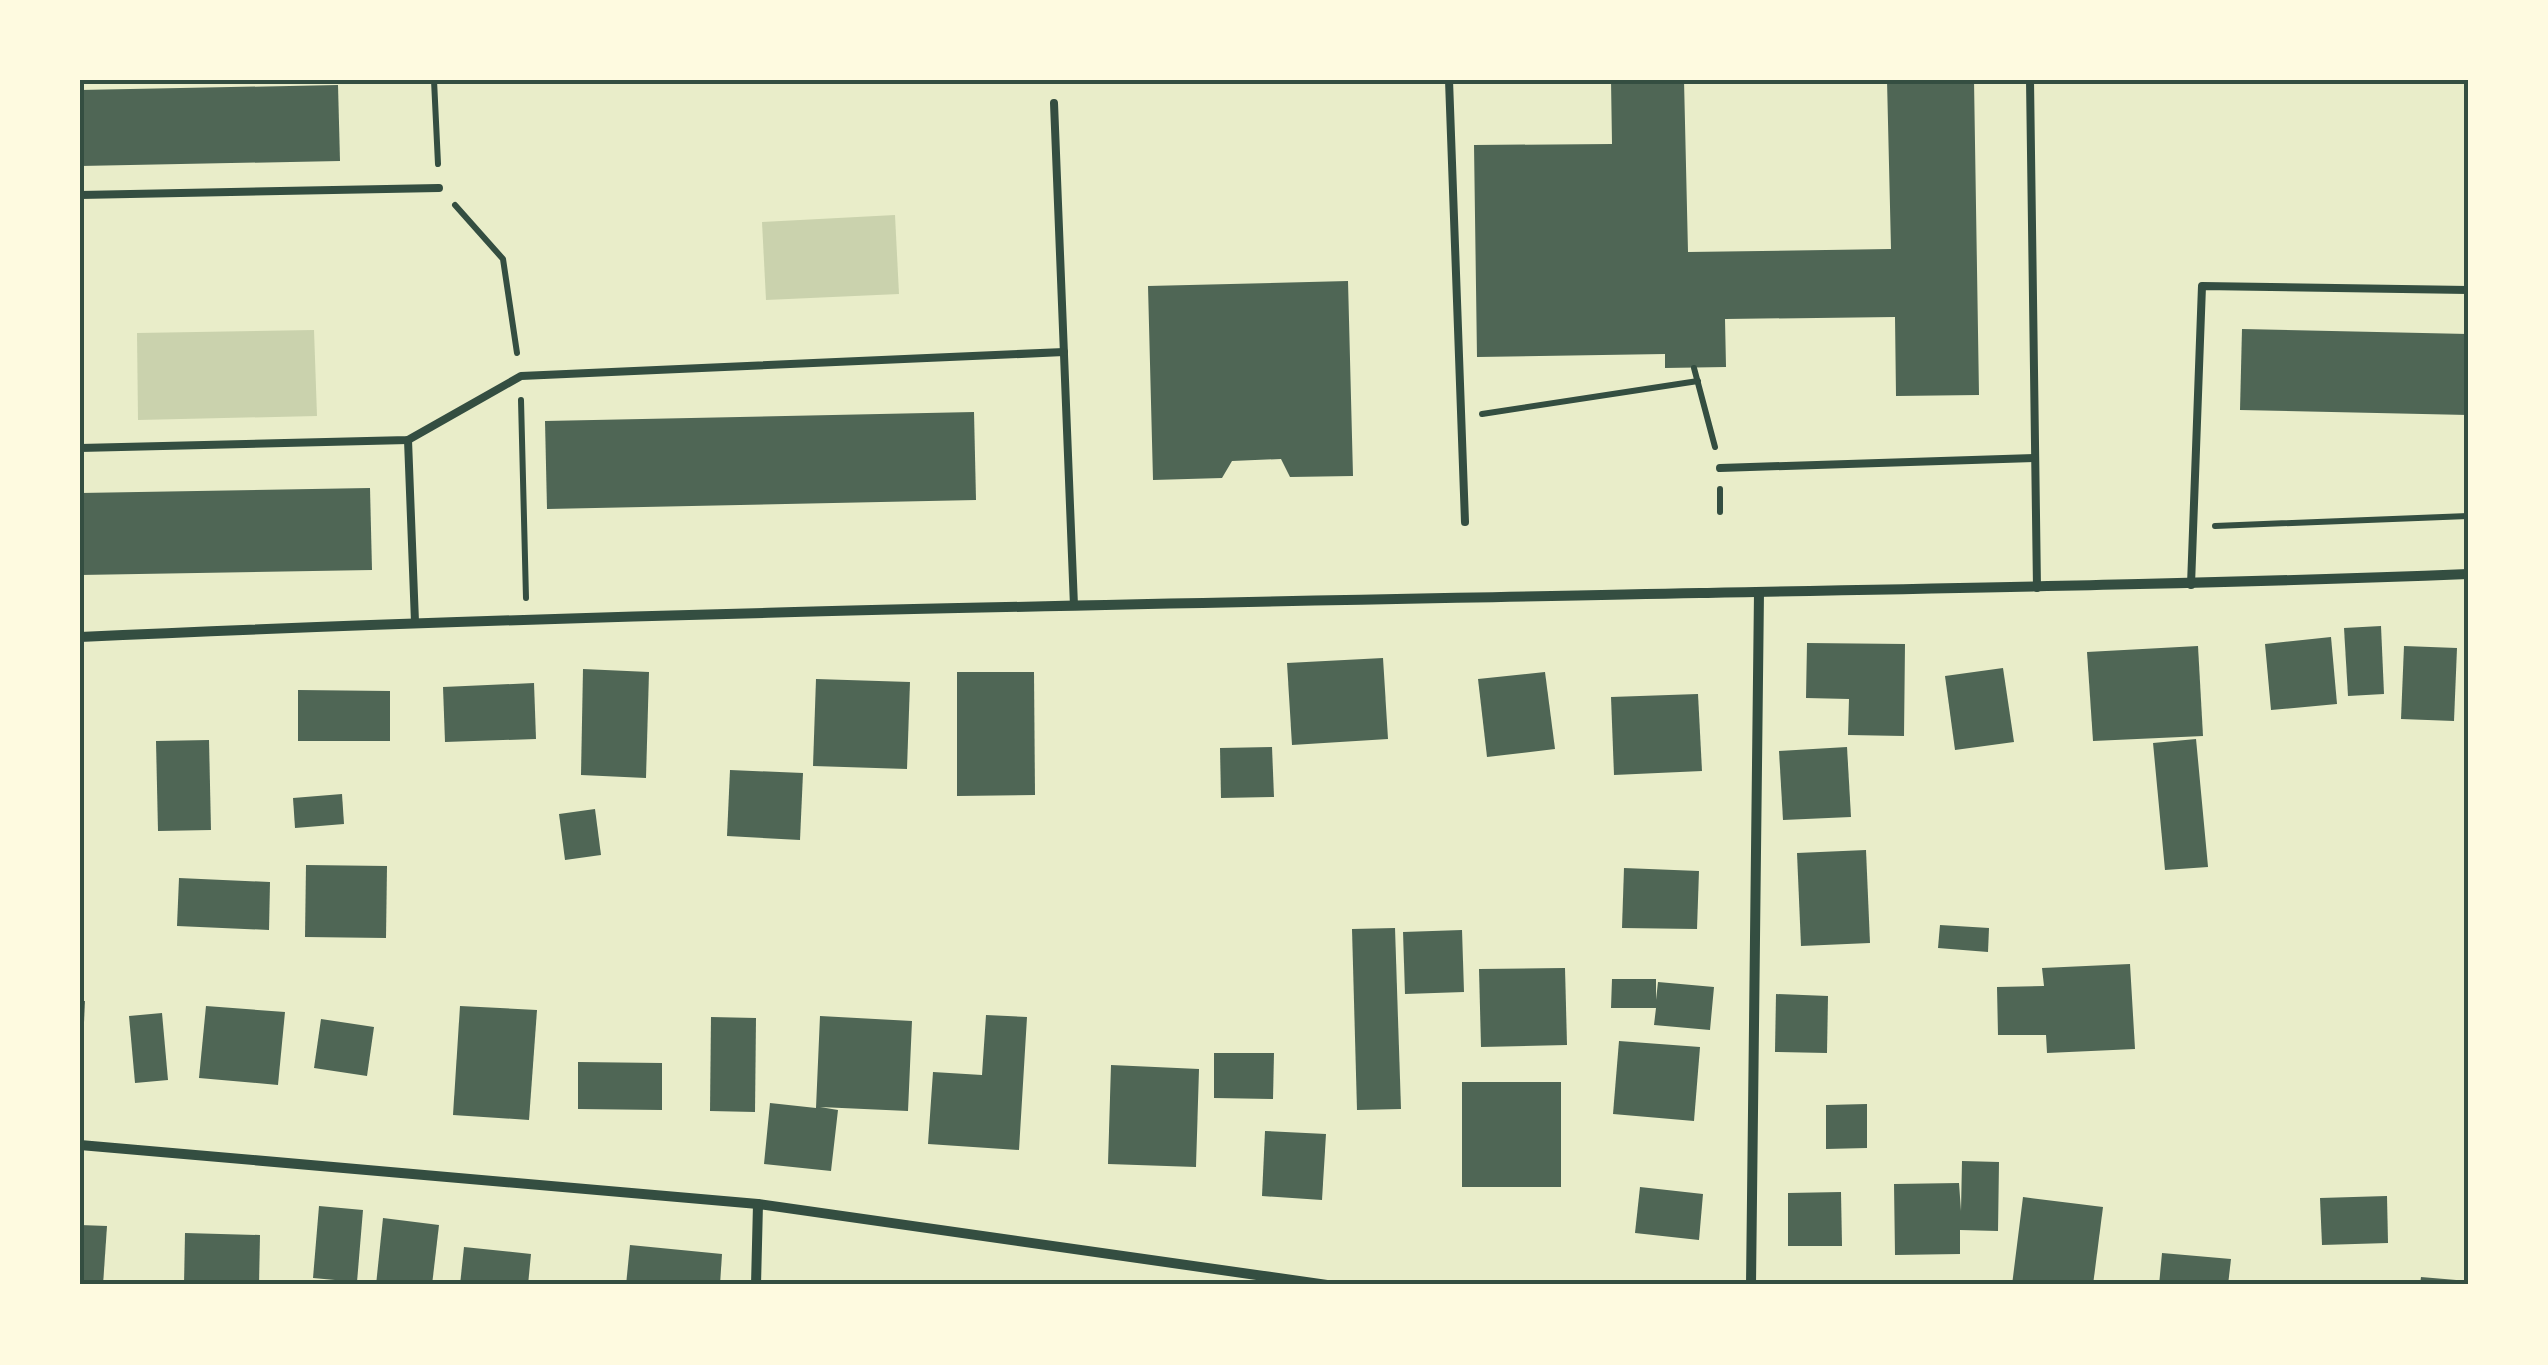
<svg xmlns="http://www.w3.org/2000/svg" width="2548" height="1365" viewBox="0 0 2548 1365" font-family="Merriweather,serif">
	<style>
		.green { fill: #cad2ad }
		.building { fill: #4f6655 }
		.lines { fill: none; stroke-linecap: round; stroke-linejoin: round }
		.path { stroke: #344e41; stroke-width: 6 }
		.service { stroke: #344e41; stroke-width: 8 }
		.minor { stroke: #344e41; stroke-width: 10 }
		.neatline { fill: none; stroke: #344e41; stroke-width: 4 }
	</style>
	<rect width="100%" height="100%" fill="#e9edc9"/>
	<g class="green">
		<path d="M 895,215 L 899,294 L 766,300 L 762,222 Z"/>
		<path d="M 314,330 L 317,416 L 138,420 L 137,333 Z"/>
	</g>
	<g class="building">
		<path d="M 1611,80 L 1684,80 L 1688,252 L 1891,249 L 1887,80 L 1974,80 L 1979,395 L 1896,396 L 1895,317 L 1725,319 L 1726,367 L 1665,368 L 1665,354 L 1477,357 L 1474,145 L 1612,144 Z"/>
		<path d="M 338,85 L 340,161 L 80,166 L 80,90 Z"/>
		<path d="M 1348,281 L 1353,476 L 1290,477 L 1281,459 L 1232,461 L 1222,478 L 1153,480 L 1148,286 Z"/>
		<path d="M 2242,329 L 2468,334 L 2468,415 L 2240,410 Z"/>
		<path d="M 974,412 L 976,500 L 547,509 L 545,421 Z"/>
		<path d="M 370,488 L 372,570 L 80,575 L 80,493 Z"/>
		<path d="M 2381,626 L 2384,694 L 2348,696 L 2344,628 Z"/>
		<path d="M 2331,637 L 2337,704 L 2271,710 L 2265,644 Z"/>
		<path d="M 1807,643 L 1905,644 L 1904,736 L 1848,735 L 1849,699 L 1806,698 Z"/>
		<path d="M 2198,646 L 2203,736 L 2093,741 L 2087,652 Z"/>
		<path d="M 2404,646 L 2457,648 L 2454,721 L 2401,719 Z"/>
		<path d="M 1383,658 L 1388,739 L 1292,745 L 1287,663 Z"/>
		<path d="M 2003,668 L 2014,742 L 1955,750 L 1945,676 Z"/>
		<path d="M 583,669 L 649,672 L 646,778 L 581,775 Z"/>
		<path d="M 957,672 L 1034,672 L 1035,795 L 957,796 Z"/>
		<path d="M 1545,672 L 1555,749 L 1487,757 L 1478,679 Z"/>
		<path d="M 816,679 L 910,682 L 907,769 L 813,766 Z"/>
		<path d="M 534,683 L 536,739 L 445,742 L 443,687 Z"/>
		<path d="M 298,690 L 390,691 L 390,741 L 298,741 Z"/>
		<path d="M 1698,694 L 1702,771 L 1614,775 L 1611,697 Z"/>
		<path d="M 2196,739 L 2208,867 L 2165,870 L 2153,743 Z"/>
		<path d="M 209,740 L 211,830 L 158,831 L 156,741 Z"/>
		<path d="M 1272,747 L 1274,797 L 1221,798 L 1220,748 Z"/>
		<path d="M 1847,747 L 1851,817 L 1783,820 L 1779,751 Z"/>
		<path d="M 730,770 L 803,773 L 800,840 L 727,836 Z"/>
		<path d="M 342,794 L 344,824 L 295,828 L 293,798 Z"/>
		<path d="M 595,809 L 601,855 L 565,860 L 559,814 Z"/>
		<path d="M 1866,850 L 1870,943 L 1801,946 L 1797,853 Z"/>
		<path d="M 306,865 L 387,866 L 386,938 L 305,937 Z"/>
		<path d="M 1624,868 L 1699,871 L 1697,929 L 1622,928 Z"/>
		<path d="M 179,878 L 270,882 L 269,930 L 177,926 Z"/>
		<path d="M 1940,925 L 1989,928 L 1988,952 L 1938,948 Z"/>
		<path d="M 1395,928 L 1401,1109 L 1357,1110 L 1352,929 Z"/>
		<path d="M 1462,930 L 1464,992 L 1405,994 L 1403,932 Z"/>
		<path d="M 2130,964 L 2135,1049 L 2047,1053 L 2046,1035 L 1998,1035 L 1997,987 L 2044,986 L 2042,968 Z"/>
		<path d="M 1565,968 L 1567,1045 L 1481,1047 L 1479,969 Z"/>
		<path d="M 1612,979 L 1656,979 L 1656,1000 L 1658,982 L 1714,987 L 1710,1030 L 1654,1025 L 1656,1008 L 1611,1008 Z"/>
		<path d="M 1776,994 L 1828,996 L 1827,1053 L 1775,1052 Z"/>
		<path d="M 80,1001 L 85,1001 L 83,1044 L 80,1044 Z"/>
		<path d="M 206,1006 L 285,1012 L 278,1085 L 199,1078 Z"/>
		<path d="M 460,1006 L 537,1010 L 529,1120 L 453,1115 Z"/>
		<path d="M 162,1013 L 168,1080 L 135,1083 L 129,1016 Z"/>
		<path d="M 986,1015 L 1027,1017 L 1019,1150 L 928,1144 L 933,1072 L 982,1075 Z"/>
		<path d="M 820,1016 L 912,1021 L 908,1111 L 820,1107 L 838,1110 L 831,1171 L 764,1164 L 770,1103 L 816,1108 Z"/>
		<path d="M 711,1017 L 756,1018 L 755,1112 L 710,1111 Z"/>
		<path d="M 321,1019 L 374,1027 L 367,1076 L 314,1068 Z"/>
		<path d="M 1619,1041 L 1700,1047 L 1694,1121 L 1613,1114 Z"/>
		<path d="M 1214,1053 L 1274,1053 L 1273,1099 L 1214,1098 Z"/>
		<path d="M 578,1062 L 662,1063 L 662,1110 L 578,1109 Z"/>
		<path d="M 1111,1065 L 1199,1069 L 1196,1167 L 1108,1164 Z"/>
		<rect x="1462" y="1082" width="99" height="105"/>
		<path d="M 1867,1104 L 1867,1148 L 1826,1149 L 1826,1105 Z"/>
		<path d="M 1265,1131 L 1326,1134 L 1322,1200 L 1262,1196 Z"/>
		<path d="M 1962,1161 L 1999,1162 L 1998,1231 L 1960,1230 L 1960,1254 L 1895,1255 L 1894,1184 L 1959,1183 L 1961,1211 Z"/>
		<path d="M 1640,1187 L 1703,1194 L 1699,1240 L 1635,1233 Z"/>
		<path d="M 1841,1192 L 1842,1246 L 1788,1246 L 1788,1193 Z"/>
		<path d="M 2387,1196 L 2388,1243 L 2322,1245 L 2320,1198 Z"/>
		<path d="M 2023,1197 L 2103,1207 L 2093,1285 L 2012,1285 Z"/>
		<path d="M 319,1206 L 363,1210 L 357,1282 L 313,1278 Z"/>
		<path d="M 383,1218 L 439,1225 L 432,1285 L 376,1285 Z"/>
		<path d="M 80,1225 L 107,1226 L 103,1285 L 80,1285 Z"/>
		<path d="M 185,1233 L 260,1235 L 259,1285 L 184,1285 Z"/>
		<path d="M 630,1245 L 722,1254 L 720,1285 L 626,1285 Z"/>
		<path d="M 464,1247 L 531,1254 L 528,1285 L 460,1285 Z"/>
		<path d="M 2162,1253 L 2231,1259 L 2228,1285 L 2159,1285 Z"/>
		<path d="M 2421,1277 L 2468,1281 L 2468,1285 L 2420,1285 Z"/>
	</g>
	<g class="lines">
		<g class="path">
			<path d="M 434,80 L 438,164"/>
			<path d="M 455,205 L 503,259 L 517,353"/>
			<path d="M 1694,368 L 1715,447"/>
			<path d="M 521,400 L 526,598"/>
			<path d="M 1482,414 L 1698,381"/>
			<path d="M 1720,489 L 1720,512"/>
			<path d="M 2215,526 L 2468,516"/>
		</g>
		<g class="service">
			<path d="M 1449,80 L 1465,522"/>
			<path d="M 2030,80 L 2037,588"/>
			<path d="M 1054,103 L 1074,606"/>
			<path d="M 80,195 L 439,188"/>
			<path d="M 408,440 L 415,622"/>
			<path d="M 80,448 L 408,440 L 521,376 L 1064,352"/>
			<path d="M 1720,468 L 2035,458"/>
			<path d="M 2191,585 L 2202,286 L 2468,290"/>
		</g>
		<g class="minor">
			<path d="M 80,637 C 620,612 1160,604 1700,593 C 1956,588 2212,584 2468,574"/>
			<path d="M 80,1145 L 758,1204 L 1327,1285"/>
			<path d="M 756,1285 L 758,1204"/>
			<path d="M 1751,1285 L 1759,592"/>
		</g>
	</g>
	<rect width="2548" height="1365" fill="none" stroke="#fefae0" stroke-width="165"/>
	<rect x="82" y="82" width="2384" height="1200" class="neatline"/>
</svg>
